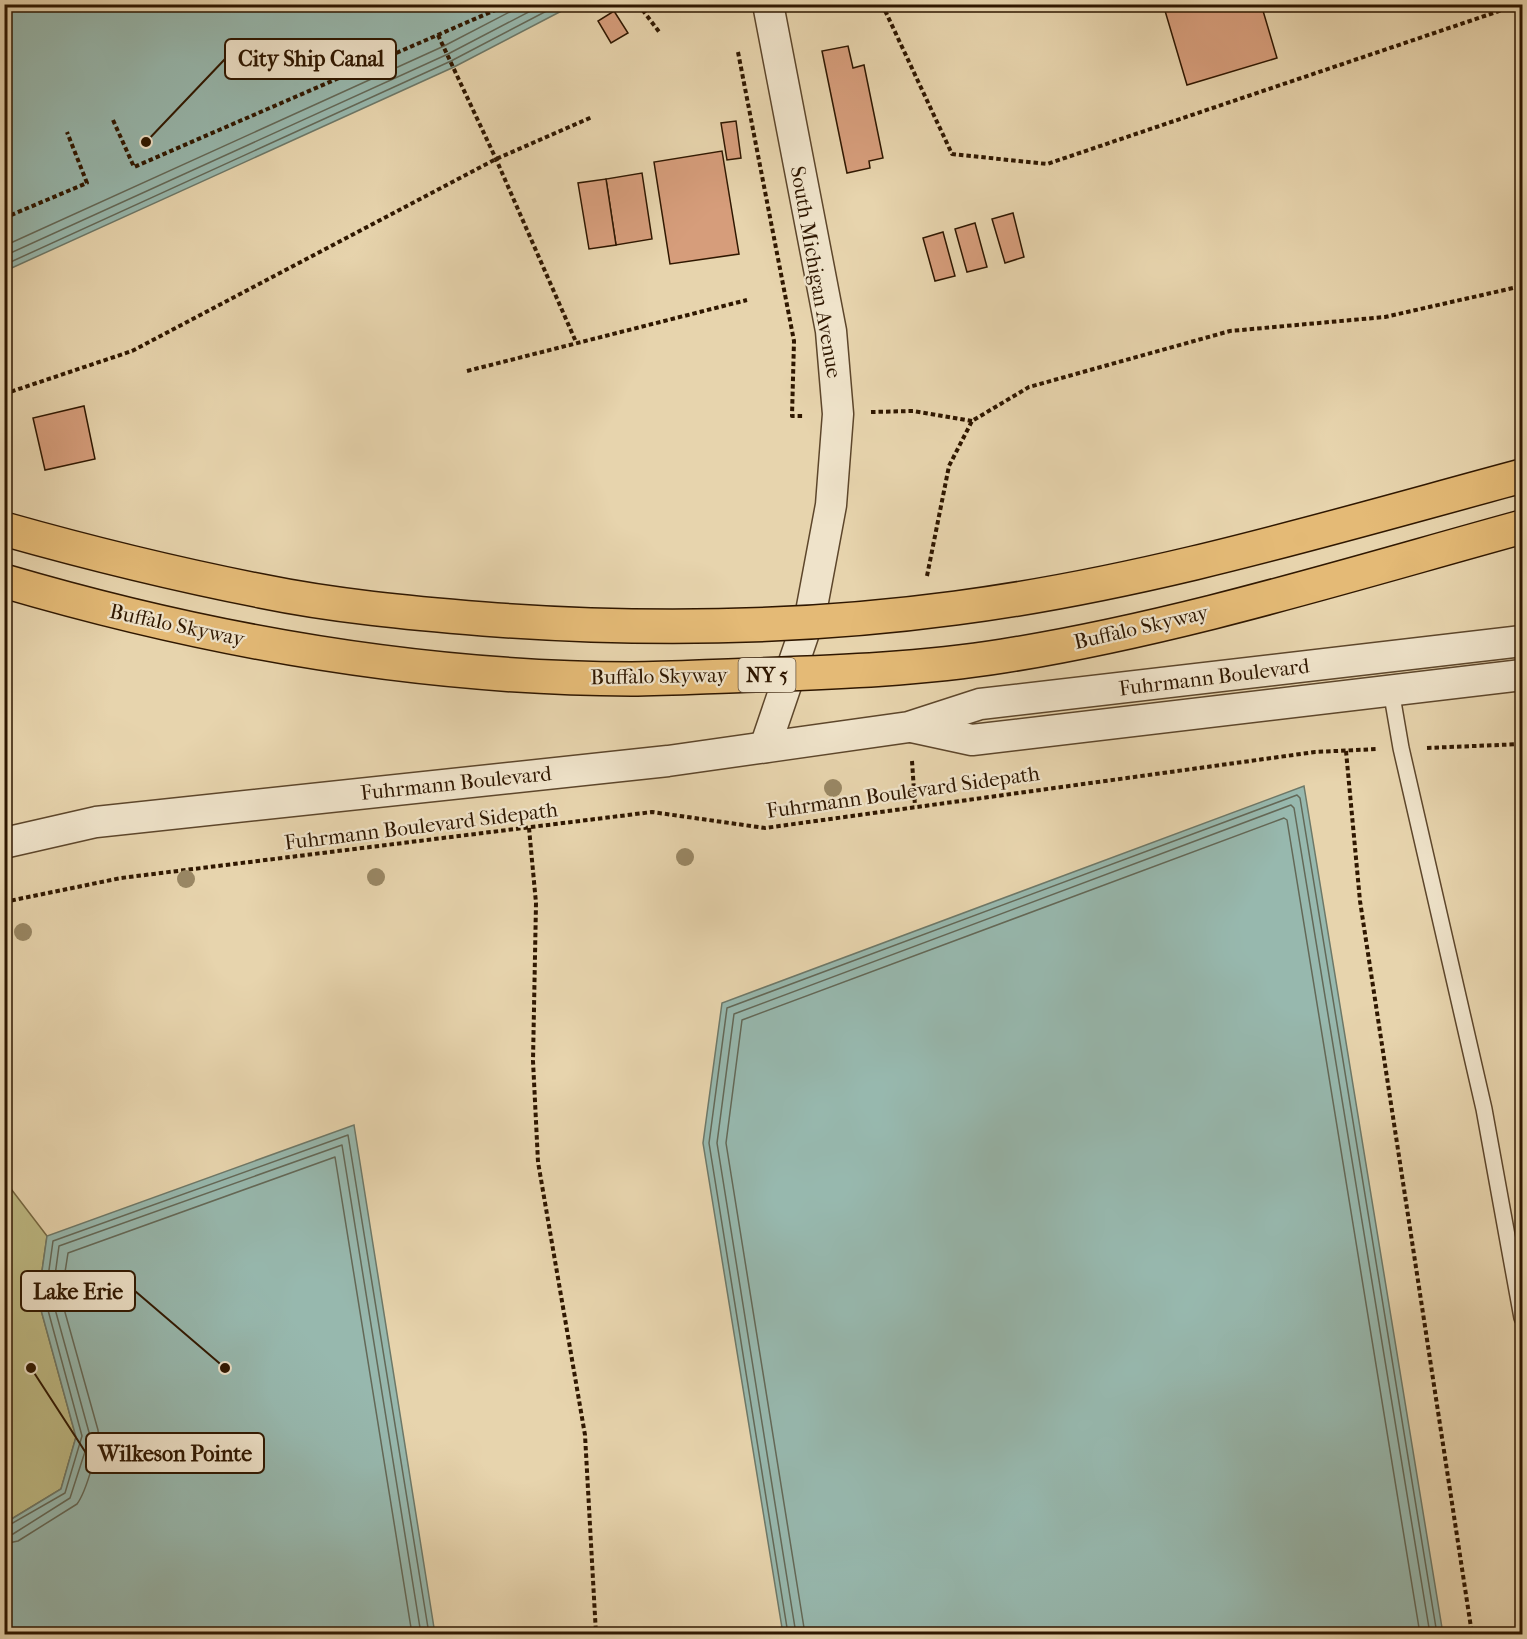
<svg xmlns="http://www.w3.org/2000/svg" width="1527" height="1639" viewBox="0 0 1527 1639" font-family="'IM FELL French Canon',serif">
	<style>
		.green { fill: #beba84; stroke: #766842; stroke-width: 1.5 }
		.water { fill: #97b8ae; stroke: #6d7868; stroke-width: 1.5 }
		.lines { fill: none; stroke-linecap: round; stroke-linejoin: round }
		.shore { stroke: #636857; stroke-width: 1.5 }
		.building { fill: #d69d7b; stroke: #2f1700; stroke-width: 1.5 }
		.service-casing { stroke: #5d462b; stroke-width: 18 }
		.minor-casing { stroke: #5d462b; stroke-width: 33 }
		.path { stroke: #2f1700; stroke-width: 4; stroke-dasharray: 4.5 3; stroke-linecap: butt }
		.service { stroke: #efe3ca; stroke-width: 15 }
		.minor { stroke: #efe3ca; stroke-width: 30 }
		.motorway-bridge-casing { stroke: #2f1700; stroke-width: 36; stroke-linecap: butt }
		.motorway-bridge { stroke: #e4ba76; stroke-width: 33 }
		.tree { fill: #998764 }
		.labels { text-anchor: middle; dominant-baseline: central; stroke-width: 4.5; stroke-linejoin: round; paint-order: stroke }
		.shield { fill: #efe3ca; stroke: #69543d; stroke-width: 1.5 }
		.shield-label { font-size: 20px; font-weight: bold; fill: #2f1700 }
		.street-label { font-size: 21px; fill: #2f1700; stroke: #efe3ca }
		.leader { fill: none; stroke: #2f1700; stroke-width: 2 }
		.callout-dot { fill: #2f1700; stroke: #efe3ca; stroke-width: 2 }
		.callout { fill: #efe3ca; stroke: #2f1700; stroke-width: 2 }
		.callout-label { font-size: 22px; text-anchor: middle; font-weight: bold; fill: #2f1700 }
	</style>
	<rect width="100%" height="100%" fill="#e7d4ad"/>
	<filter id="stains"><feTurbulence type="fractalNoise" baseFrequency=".00333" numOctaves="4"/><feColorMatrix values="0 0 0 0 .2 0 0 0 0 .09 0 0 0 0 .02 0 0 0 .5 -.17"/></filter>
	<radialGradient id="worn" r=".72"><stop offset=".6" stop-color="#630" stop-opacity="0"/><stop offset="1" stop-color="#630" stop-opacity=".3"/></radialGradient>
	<path class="green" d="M 5,1181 L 47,1236 L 38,1299 L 76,1437 L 61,1489 L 5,1523 Z"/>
	<g class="water">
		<path d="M 4,5 L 5,4 L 573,5 L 454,67 L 5,271 Z"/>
		<path d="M 1304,786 L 1443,1634 L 783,1634 L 703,1143 L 722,1003 Z"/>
		<path d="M 354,1125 L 435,1634 L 5,1634 L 5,1523 L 61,1489 L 76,1437 L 38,1299 L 47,1236 Z"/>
	</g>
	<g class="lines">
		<g class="shore">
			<path d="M 4,246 L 444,46 L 525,4"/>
			<path d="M 4,256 L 448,54 L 544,4"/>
			<path d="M 4,265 L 451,61 L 560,4"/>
			<path d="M 4,1528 L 65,1493 L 82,1436 L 45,1299 L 53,1241 L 348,1135 L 429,1634"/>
			<path d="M 4,1535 L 13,1534 L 70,1498 L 90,1436 L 52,1298 L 59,1246 L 342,1145 L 421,1634"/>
			<path d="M 4,1544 L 18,1541 L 77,1504 C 86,1492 100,1445 98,1430 L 61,1298 L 68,1253 L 335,1157 L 412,1634"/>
			<path d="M 788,1634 L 709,1143 L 727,1008 L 1297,795 L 1300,798 L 1437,1634"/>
			<path d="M 796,1634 L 717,1143 L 734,1014 L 1291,805 L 1294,808 L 1430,1634"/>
			<path d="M 805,1634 L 726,1143 L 742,1020 L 1284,818 L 1287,820 L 1420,1634"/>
		</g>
	</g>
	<g class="building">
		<path d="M 1163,4 L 1261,4 L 1277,58 L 1187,85 Z"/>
		<path d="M 614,11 L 628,33 L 611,43 L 598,21 Z"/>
		<path d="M 848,46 L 853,68 L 864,65 L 883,158 L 869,161 L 870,168 L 847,173 L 822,51 Z"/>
		<path d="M 736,121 L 741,158 L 727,160 L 721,123 Z"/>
		<path d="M 722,151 L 739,254 L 670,264 L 654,162 Z"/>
		<path d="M 642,173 L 652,239 L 616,245 L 606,179 Z"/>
		<path d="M 606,179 L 616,245 L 589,249 L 578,183 Z"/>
		<path d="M 1013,213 L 1024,257 L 1005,263 L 992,219 Z"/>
		<path d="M 975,223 L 987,267 L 967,272 L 955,229 Z"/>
		<path d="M 943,232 L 955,276 L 935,281 L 923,238 Z"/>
		<path d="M 84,406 L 95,459 L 45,470 L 33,418 Z"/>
	</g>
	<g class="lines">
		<g class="service-casing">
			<path id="service" d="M 1391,690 L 1401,748 L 1484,1109 L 1522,1318"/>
		</g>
		<g class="minor-casing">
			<g id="minor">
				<path d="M 912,727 L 972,740 L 1522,675"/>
				<path d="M 765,747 L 811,612 L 831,505 L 838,414 L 831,331 L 768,4"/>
				<path d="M 4,843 L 96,822 L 668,761 L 909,727 L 980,704 L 1522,641"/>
			</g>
		</g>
		<g class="path">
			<path d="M 638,4 L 660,33"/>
			<path d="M 882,4 L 952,154 L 1047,164 L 1520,4"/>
			<path d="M 438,35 L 496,159 L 576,342"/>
			<path d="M 738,52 L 794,341 L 792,416 L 804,416"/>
			<path d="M 113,120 L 134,167 L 509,4"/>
			<path d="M 4,218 L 87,183 L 67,132"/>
			<path d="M 467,371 L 747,300"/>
			<path d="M 4,394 L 132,351 L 496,159 L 592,117"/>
			<path d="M 871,412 L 913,411 L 972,421"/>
			<path d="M 927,576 L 949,466 L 972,421 L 1029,387 L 1230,331 L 1385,317 L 1522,286"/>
			<path d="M 1427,748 L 1522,744"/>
			<path d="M 1346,751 L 1360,901 L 1472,1634"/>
			<path d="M 912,761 L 915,806"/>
			<path d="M 529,828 L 536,903 L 533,1061 L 538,1162 L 585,1435 L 596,1634"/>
			<path d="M 4,902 L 121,878 L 652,812 L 765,828 L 1315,752 L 1377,749"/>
		</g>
		<use href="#service" class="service"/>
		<use href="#minor" class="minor"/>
		<g class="motorway-bridge-casing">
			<g id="motorway-bridge">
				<path d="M 4,529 C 89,553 174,574 261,591 C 334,606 410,613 484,619 C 642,631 799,629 956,608 C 1149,583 1336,526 1522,476"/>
				<path d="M 4,581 C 208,641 419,678 631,679 C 673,679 714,676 756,675 C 838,672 922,669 1003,656 C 1179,628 1351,574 1522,527"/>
			</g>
		</g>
		<use href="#motorway-bridge" class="motorway-bridge"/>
	</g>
	<g class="tree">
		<circle cx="833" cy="788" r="9"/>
		<circle cx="685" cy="857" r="9"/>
		<circle cx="376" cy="877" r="9"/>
		<circle cx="186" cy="879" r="9"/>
		<circle cx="23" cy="932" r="9"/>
	</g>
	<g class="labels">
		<rect class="shield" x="738.5" y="658" width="57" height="34" rx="4.5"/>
		<g class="shield-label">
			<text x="767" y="675">NY 5</text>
		</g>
		<g class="street-label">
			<text transform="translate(816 272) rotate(80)">South Michigan Avenue</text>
			<text transform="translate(177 625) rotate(12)">Buffalo Skyway</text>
			<text transform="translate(1141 627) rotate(-13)">Buffalo Skyway</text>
			<text transform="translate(659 676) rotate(-1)">Buffalo Skyway</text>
			<text transform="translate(1214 677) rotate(-7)">Fuhrmann Boulevard</text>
			<text transform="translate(456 783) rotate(-6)">Fuhrmann Boulevard</text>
			<text transform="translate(903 792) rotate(-8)">Fuhrmann Boulevard Sidepath</text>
			<text transform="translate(421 826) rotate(-7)">Fuhrmann Boulevard Sidepath</text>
		</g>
	</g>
	<path class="leader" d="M146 142L225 59M225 1368L135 1291M31 1368L86 1453"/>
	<g class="callout-dot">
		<circle cx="146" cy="142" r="6"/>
		<circle cx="225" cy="1368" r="6"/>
		<circle cx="31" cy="1368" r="6"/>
	</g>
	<g class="callout">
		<rect x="225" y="39" width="171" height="40" rx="6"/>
		<rect x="21" y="1271" width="114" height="40" rx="6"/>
		<rect x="86" y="1433" width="178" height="40" rx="6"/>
	</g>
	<g class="callout-label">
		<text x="311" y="66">City Ship Canal</text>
		<text x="78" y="1299">Lake Erie</text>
		<text x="175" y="1461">Wilkeson Pointe</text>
	</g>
	<rect width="1527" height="1639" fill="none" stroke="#e7d4ad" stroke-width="24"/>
	<rect x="6" y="6" width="1515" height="1627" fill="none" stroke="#2f1700" stroke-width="3"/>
	<rect x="12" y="12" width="1503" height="1615" fill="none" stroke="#2f1700" stroke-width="1.5"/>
	<rect width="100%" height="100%" filter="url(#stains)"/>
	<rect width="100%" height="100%" fill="url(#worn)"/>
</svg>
